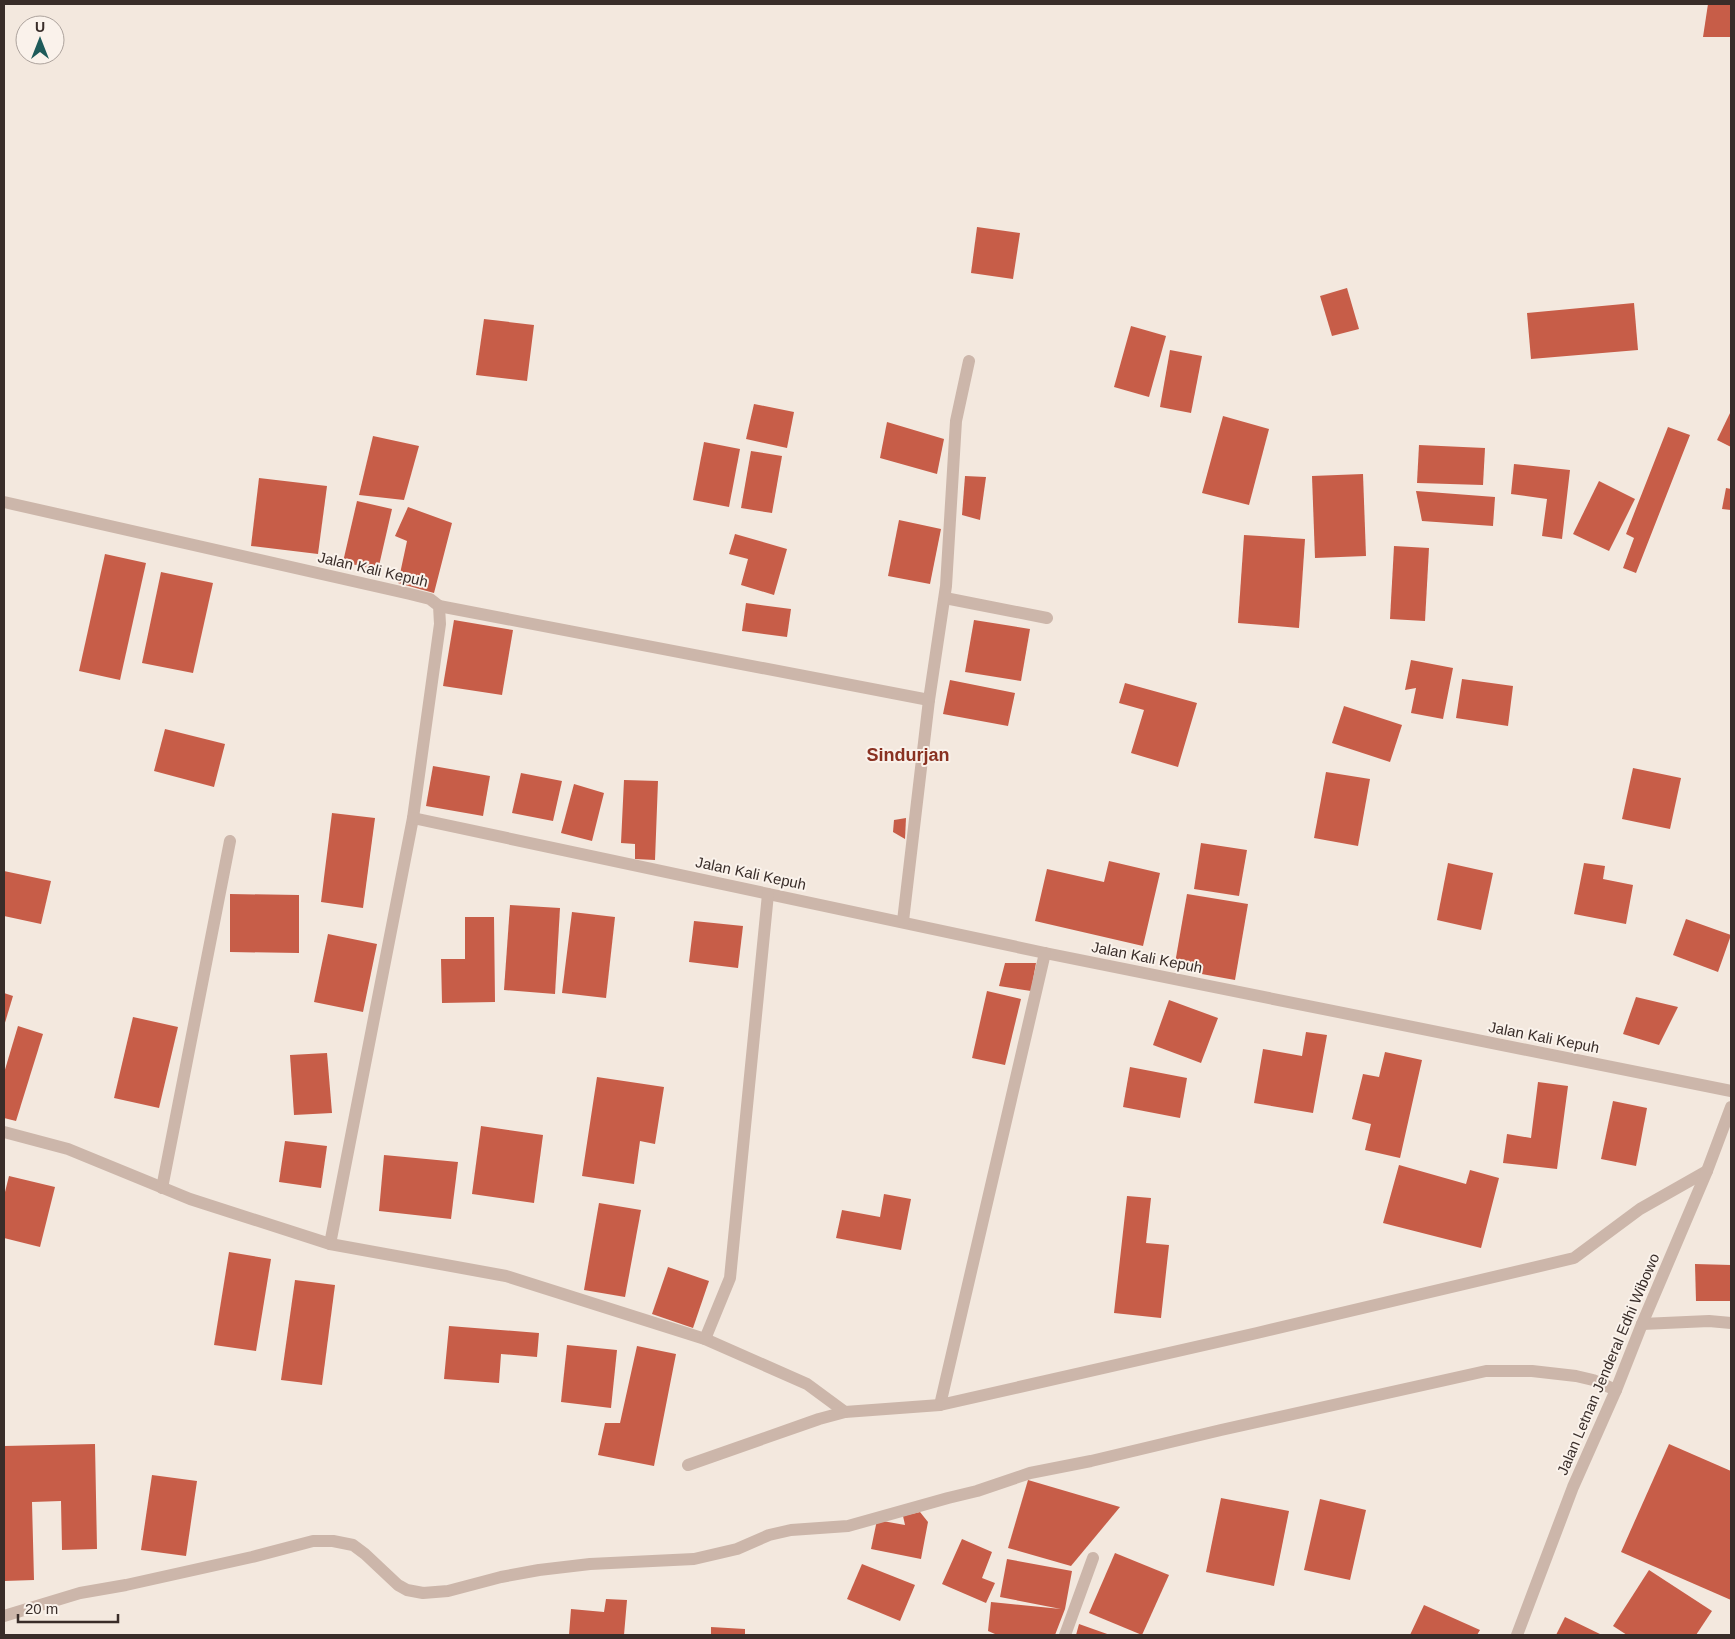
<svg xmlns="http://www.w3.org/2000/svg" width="1735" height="1639" viewBox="0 0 1735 1639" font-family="Arial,sans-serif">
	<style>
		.building { fill: #c75d48 }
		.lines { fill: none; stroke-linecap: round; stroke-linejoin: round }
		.minor { stroke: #ccb6aa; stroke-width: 12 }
		.tertiary { stroke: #ccb6aa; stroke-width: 12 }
		.labels { text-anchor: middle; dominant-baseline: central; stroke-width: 4; stroke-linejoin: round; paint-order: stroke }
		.street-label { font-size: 15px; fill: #392d29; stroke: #faf2eb }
		.quarter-label { font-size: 18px; font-weight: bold; fill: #893121; stroke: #faf2eb }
	</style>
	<rect width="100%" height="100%" fill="#f3e8de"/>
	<g class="building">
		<path d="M 1708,4 L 1731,4 L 1731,37 L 1703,37 Z"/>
		<path d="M 977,227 L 1020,233 L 1013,279 L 971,273 Z"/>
		<path d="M 1347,288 L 1359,329 L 1332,336 L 1320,296 Z"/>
		<path d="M 1634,303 L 1638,350 L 1531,359 L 1527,313 Z"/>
		<path d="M 484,319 L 534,325 L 527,381 L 476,375 Z"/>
		<path d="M 1131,326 L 1166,336 L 1149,397 L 1114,387 Z"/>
		<path d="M 1170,350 L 1202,356 L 1191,413 L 1160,407 Z"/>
		<path d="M 754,404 L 794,412 L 787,448 L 746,439 Z"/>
		<path d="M 1731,411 L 1731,447 L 1717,440 Z"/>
		<path d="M 1223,416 L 1269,429 L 1249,505 L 1202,493 Z"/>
		<path d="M 887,422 L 944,439 L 937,474 L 880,458 Z"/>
		<path d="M 1668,427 L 1690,435 L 1636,573 L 1623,568 L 1634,538 L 1626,534 Z"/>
		<path d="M 373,436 L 419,446 L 404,500 L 359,495 Z"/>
		<path d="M 704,442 L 740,449 L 729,507 L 693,500 Z"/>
		<path d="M 1419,445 L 1485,448 L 1483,485 L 1417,483 Z"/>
		<path d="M 751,451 L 782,456 L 772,513 L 741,508 Z"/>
		<path d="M 1514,464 L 1570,470 L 1562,539 L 1542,536 L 1547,499 L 1511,494 Z"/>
		<path d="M 1363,474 L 1366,556 L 1315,558 L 1312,476 Z"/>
		<path d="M 965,476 L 986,477 L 980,520 L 962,515 Z"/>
		<path d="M 259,478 L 327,486 L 318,554 L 251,546 Z"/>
		<path d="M 1599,481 L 1635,499 L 1609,551 L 1573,534 Z"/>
		<path d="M 1726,488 L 1731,489 L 1731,510 L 1722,509 Z"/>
		<path d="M 1416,491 L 1495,497 L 1493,526 L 1422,521 Z"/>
		<path d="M 357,501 L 392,509 L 378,570 L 343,562 Z"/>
		<path d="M 408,507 L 452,523 L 434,593 L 398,583 L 407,541 L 395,536 Z"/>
		<path d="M 899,520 L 941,529 L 930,584 L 888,576 Z"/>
		<path d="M 735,534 L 787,549 L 774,595 L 741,585 L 748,559 L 729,554 Z"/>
		<path d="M 1244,535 L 1305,539 L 1299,628 L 1238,623 Z"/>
		<path d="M 1394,546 L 1429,548 L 1425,621 L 1390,619 Z"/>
		<path d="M 105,554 L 146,563 L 120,680 L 79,671 Z"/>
		<path d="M 161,572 L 213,583 L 193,673 L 142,663 Z"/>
		<path d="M 746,603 L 791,609 L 787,637 L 742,631 Z"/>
		<path d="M 454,620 L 513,630 L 502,695 L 443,686 Z"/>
		<path d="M 974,620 L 1030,629 L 1021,681 L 965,672 Z"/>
		<path d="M 1411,660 L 1453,668 L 1443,719 L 1411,713 L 1416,688 L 1405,690 Z"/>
		<path d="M 1462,679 L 1513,686 L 1508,726 L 1456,718 Z"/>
		<path d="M 950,680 L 1015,693 L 1008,726 L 943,714 Z"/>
		<path d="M 1125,683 L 1197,703 L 1178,767 L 1131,753 L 1144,710 L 1119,703 Z"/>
		<path d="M 1344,706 L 1402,725 L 1390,762 L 1332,743 Z"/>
		<path d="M 165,729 L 225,744 L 214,787 L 154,771 Z"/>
		<path d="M 433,766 L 490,776 L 483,816 L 426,806 Z"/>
		<path d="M 1633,768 L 1681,778 L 1670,829 L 1622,819 Z"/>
		<path d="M 1326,772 L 1370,779 L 1358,846 L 1314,838 Z"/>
		<path d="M 521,773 L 562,781 L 553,821 L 512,813 Z"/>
		<path d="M 624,780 L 658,781 L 655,860 L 635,859 L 635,844 L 621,843 Z"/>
		<path d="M 574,784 L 604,793 L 592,841 L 561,833 Z"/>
		<path d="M 332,813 L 375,818 L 363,908 L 321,902 Z"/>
		<path d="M 906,818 L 905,839 L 893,832 L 894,820 Z"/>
		<path d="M 1201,843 L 1247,850 L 1239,896 L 1194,889 Z"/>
		<path d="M 1109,861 L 1160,873 L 1143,946 L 1035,921 L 1047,869 L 1104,882 Z"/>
		<path d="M 1448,863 L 1493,873 L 1481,930 L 1437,920 Z"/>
		<path d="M 1584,863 L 1605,866 L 1603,879 L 1633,885 L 1626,924 L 1574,914 Z"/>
		<path d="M 4,871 L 51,881 L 41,924 L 4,916 Z"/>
		<path d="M 230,894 L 299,895 L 299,953 L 230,952 Z"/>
		<path d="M 1187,894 L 1248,904 L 1235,980 L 1174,969 Z"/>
		<path d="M 510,905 L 560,908 L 555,994 L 504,990 Z"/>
		<path d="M 572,912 L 615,917 L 606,998 L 562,993 Z"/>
		<path d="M 465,917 L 494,917 L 495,1002 L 442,1003 L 441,959 L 465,959 Z"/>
		<path d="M 1686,919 L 1731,935 L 1718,972 L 1673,955 Z"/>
		<path d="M 694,921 L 743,926 L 738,968 L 689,962 Z"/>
		<path d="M 328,934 L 377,944 L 363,1012 L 314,1002 Z"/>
		<path d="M 1005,963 L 1036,963 L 1031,991 L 999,986 Z"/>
		<path d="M 987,991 L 1021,999 L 1005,1065 L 972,1058 Z"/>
		<path d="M 4,993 L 13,996 L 4,1026 Z"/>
		<path d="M 1636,997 L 1678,1007 L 1659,1045 L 1623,1034 Z"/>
		<path d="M 1169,1000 L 1218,1018 L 1201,1063 L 1153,1045 Z"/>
		<path d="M 133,1017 L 178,1027 L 159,1108 L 114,1098 Z"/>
		<path d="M 18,1026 L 43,1034 L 16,1121 L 4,1118 L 4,1073 Z"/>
		<path d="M 1306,1032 L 1327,1035 L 1313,1113 L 1254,1103 L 1263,1049 L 1302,1056 Z"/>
		<path d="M 1385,1052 L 1422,1060 L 1400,1158 L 1365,1150 L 1371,1124 L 1352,1119 L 1363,1074 L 1379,1077 Z"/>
		<path d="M 327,1053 L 332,1113 L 294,1115 L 290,1055 Z"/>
		<path d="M 1130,1067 L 1187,1078 L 1180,1118 L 1123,1107 Z"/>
		<path d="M 597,1077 L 664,1087 L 655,1144 L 640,1141 L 634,1184 L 582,1176 Z"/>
		<path d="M 1538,1082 L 1568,1086 L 1557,1169 L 1503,1163 L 1507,1134 L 1531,1138 Z"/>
		<path d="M 1613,1101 L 1647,1108 L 1636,1166 L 1601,1159 Z"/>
		<path d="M 481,1126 L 543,1135 L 534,1203 L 472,1194 Z"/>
		<path d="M 285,1141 L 327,1146 L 321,1188 L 279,1182 Z"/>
		<path d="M 384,1155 L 458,1162 L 451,1219 L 379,1211 Z"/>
		<path d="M 1399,1165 L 1466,1184 L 1470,1170 L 1499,1178 L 1481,1248 L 1383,1223 Z"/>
		<path d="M 9,1176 L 55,1187 L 40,1247 L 4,1238 L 4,1196 Z"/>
		<path d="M 884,1194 L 911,1199 L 901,1250 L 836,1238 L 842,1210 L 880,1217 Z"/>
		<path d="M 1127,1196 L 1151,1198 L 1146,1243 L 1169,1245 L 1161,1318 L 1114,1313 Z"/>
		<path d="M 599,1203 L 641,1210 L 625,1297 L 584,1290 Z"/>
		<path d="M 229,1252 L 271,1259 L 256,1351 L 214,1345 Z"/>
		<path d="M 1695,1264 L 1731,1265 L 1731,1301 L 1696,1301 Z"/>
		<path d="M 668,1267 L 709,1281 L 693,1328 L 652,1314 Z"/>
		<path d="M 295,1280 L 335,1285 L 322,1385 L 281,1380 Z"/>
		<path d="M 449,1326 L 539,1333 L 537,1357 L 501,1354 L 499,1383 L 444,1379 Z"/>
		<path d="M 567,1345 L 617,1350 L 611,1408 L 561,1402 Z"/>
		<path d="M 637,1346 L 676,1354 L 654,1466 L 598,1455 L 605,1423 L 620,1423 Z"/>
		<path d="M 95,1444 L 97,1549 L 62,1550 L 61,1501 L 32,1502 L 34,1580 L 4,1581 L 4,1446 Z"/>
		<path d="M 1669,1444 L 1731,1471 L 1731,1600 L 1621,1552 Z"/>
		<path d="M 152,1475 L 197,1481 L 186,1556 L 141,1550 Z"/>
		<path d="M 1028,1480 L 1120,1507 L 1071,1566 L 1008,1548 Z"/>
		<path d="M 1221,1498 L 1289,1511 L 1274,1586 L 1206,1572 Z"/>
		<path d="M 1320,1499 L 1366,1510 L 1350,1580 L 1304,1570 Z"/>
		<path d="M 920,1512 L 928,1522 L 921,1559 L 871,1549 L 877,1520 L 905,1525 L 903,1516 Z"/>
		<path d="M 962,1539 L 992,1552 L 982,1578 L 995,1583 L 986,1603 L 942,1584 Z"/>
		<path d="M 1115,1553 L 1169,1575 L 1142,1635 L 1089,1613 Z"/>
		<path d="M 1007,1559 L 1072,1571 L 1065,1609 L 1055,1635 L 1018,1635 L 995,1634 L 988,1631 L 991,1602 L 1061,1609 L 1000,1597 Z"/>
		<path d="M 862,1564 L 915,1585 L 900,1621 L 847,1599 Z"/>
		<path d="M 1649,1570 L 1712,1611 L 1696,1635 L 1627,1635 L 1613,1626 Z"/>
		<path d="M 606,1599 L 627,1600 L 624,1635 L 569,1635 L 571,1609 L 604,1612 Z"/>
		<path d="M 1424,1605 L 1480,1630 L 1477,1635 L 1410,1635 Z"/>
		<path d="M 1565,1617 L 1602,1635 L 1556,1635 Z"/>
		<path d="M 1079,1624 L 1110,1635 L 1076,1635 Z"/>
		<path d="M 711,1627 L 745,1629 L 745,1635 L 711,1635 Z"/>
	</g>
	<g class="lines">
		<g class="minor">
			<path d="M 4,502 L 410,594 L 430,599 L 439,606 L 440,624 L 413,818 L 330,1244"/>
			<path d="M 945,598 L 1047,618"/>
			<path d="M 439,606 L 929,700"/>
			<path d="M 413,818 L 1045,953 L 1731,1091"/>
			<path d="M 903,921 L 929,700 L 946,586 L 956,421 L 969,361"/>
			<path d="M 4,1132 L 68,1149 L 190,1199 L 330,1244 L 506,1276 L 705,1339 L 807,1384 L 845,1412"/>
			<path d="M 162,1188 L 230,841"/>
			<path d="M 705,1339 L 730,1278 L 768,894"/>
			<path d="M 940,1405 L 1045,953"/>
			<path d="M 688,1465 L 819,1419 L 845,1412 L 940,1405 L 1257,1333 L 1574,1258 L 1640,1209 L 1707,1171"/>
			<path d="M 4,1616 L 80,1593 L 126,1585 L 252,1557 L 313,1541 L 333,1541 L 353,1545 L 365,1554 L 398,1585 L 407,1590 L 423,1593 L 448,1591 L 501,1577 L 539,1570 L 590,1564 L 694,1559 L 737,1549 L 769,1535 L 791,1530 L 848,1526 L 948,1498 L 977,1491 L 1030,1473 L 1091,1461 L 1221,1430 L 1486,1371 L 1532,1371 L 1576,1376 L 1593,1380 L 1616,1390"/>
			<path d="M 1065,1635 L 1093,1558"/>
		</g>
		<g class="tertiary">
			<path d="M 1642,1324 L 1709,1321 L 1731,1323"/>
			<path d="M 1517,1635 L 1573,1487 L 1616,1390 L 1642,1324 L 1707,1171 L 1731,1107"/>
		</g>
	</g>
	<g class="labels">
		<g class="street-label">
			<text transform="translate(373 569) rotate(13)">Jalan Kali Kepuh</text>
			<text transform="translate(751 873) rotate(12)">Jalan Kali Kepuh</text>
			<text transform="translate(1147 957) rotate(11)">Jalan Kali Kepuh</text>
			<text transform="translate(1544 1037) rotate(11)">Jalan Kali Kepuh</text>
			<text transform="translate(1608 1364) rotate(-67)">Jalan Letnan Jenderal Edhi Wibowo</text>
		</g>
		<g class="quarter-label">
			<text x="908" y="755">Sindurjan</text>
		</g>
	</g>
	<rect width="1735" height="1639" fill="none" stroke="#392d29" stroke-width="10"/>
	<g transform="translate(40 40)"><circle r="24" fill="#faf2eb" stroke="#ada39d"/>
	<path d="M0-4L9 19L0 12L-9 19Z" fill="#1e5b5a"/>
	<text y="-8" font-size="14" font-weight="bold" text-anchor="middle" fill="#392d29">U</text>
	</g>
	<path d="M18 1614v8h100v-8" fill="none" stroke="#392d29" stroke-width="2.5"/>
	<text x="25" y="1614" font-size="15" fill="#392d29" stroke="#faf2eb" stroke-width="4" paint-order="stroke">20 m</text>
</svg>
